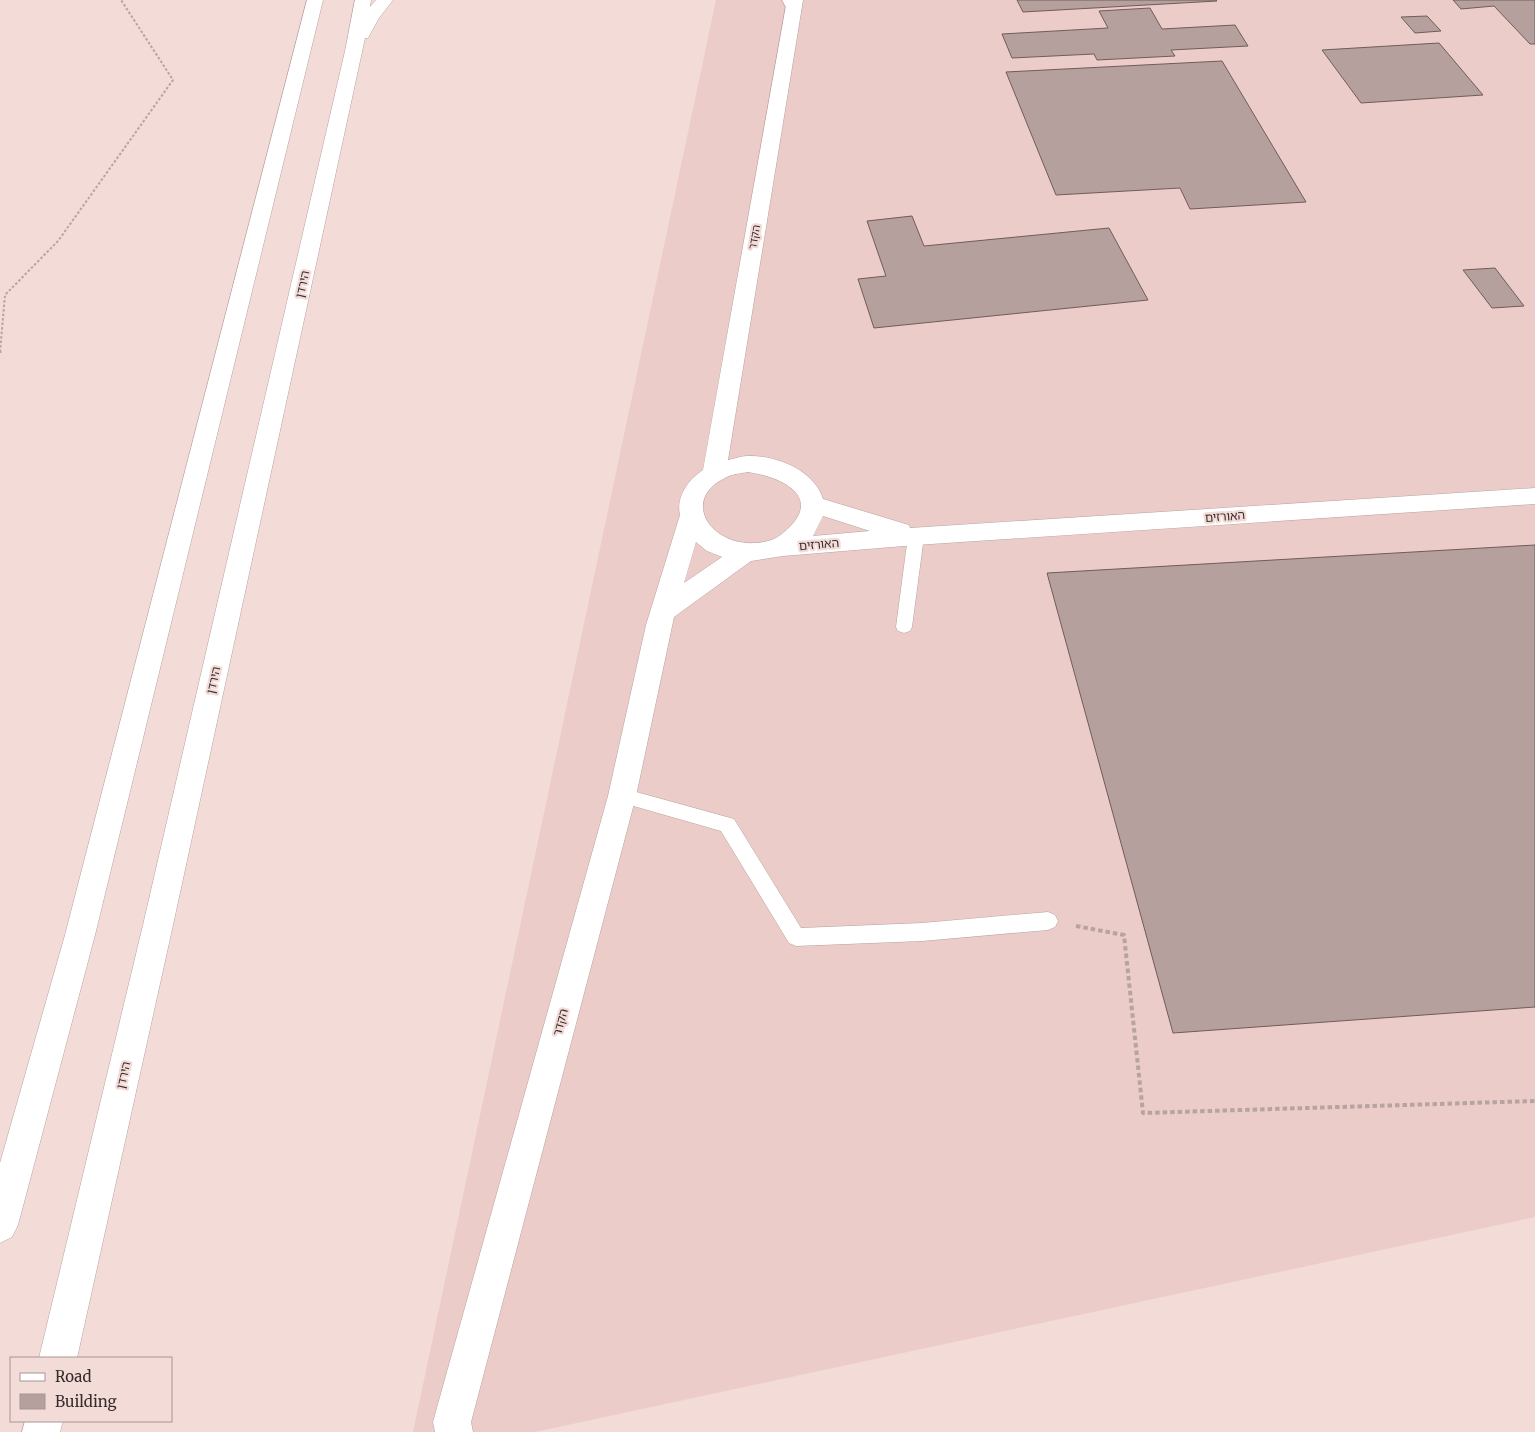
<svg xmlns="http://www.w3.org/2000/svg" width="1535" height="1432" viewBox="0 0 1535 1432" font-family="Merriweather,'Noto Sans Hebrew',serif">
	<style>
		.built { fill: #ebccc8 }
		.building { fill: #b6a09d; stroke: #715c5a }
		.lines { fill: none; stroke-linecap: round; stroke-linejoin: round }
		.lane-casing { stroke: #b8a29f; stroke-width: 1 }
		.street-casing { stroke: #b8a29f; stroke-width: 1 }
		.secondary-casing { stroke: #b8a29f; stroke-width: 1 }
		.highway-casing { stroke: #b8a29f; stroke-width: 1 }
		.path-far2 { stroke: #b7a3a1; stroke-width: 2; stroke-dasharray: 2.5 2; stroke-linecap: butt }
		.path-far1 { stroke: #b7a3a1; stroke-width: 3; stroke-dasharray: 4 2.5; stroke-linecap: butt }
		.path { stroke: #b7a3a1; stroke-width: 4; stroke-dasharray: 4.5 3; stroke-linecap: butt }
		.lane { fill: #fff; fill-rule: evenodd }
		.street { fill: #fff; fill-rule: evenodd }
		.secondary { fill: #fff; fill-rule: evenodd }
		.highway { fill: #fff; fill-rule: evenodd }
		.labels { text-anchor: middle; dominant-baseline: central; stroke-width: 4.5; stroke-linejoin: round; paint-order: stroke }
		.far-street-label { font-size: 11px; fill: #352c2b; stroke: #f3dbd8 }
		.street-label { font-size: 12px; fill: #352c2b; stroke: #f3dbd8 }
	</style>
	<rect width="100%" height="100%" fill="#f3dbd8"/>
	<path class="built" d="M 716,0 L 1535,0 L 1535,1217 L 535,1432 L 413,1432 Z"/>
	<g class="building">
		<path d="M 1017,0 L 1216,0 L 1217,1 L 1023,12 Z"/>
		<path d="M 1453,0 L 1535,0 L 1535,44 L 1530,44 L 1494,6 L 1461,9 Z"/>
		<path d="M 1150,8 L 1162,29 L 1235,25 L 1248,46 L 1171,50 L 1175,56 L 1097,60 L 1094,54 L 1012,58 L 1002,34 L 1108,28 L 1099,11 Z"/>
		<path d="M 1427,16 L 1441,31 L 1415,33 L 1401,17 Z"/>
		<path d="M 1439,43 L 1483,95 L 1361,103 L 1322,50 Z"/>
		<path d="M 1222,61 L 1306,202 L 1190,209 L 1180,188 L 1056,195 L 1006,72 Z"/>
		<path d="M 912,216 L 924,246 L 1109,228 L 1148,300 L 874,328 L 858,279 L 886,276 L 867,221 Z"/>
		<path d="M 1495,268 L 1524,306 L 1492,308 L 1463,270 Z"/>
		<path d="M 1535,545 L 1535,1007 L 1173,1033 L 1047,573 Z"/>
	</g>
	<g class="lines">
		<g class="lane-casing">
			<g id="lane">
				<path d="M 916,530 L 922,532 L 924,536 L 912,627 L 910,631 L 904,633 L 898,631 L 896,627 L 908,536 L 910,532 Z"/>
				<path d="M 622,788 L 734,819 L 801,928 L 922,923 L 1048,912 L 1055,915 L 1058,921 L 1055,927 L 1048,930 L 922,941 L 796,946 L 789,943 L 721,831 L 616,801 L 613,796 L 616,791 Z"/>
			</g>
		</g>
		<g class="street-casing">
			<path id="street" d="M 787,0 L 803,0 L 728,460 C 734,459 741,456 747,456 C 776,455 814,470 823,499 L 909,525 L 910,528 L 1535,488 L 1535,504 L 916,545 L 783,556 L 751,561 L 674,617 L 636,796 L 471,1422 L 473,1432 L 435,1432 L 433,1422 L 608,796 L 646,625 L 680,515 C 676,497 688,480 703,470 ZM 748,472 C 783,477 826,498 783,533 C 775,540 767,542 755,543 C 710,546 678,498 729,476 C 734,474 742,473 748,472 ZM 823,516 L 870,531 L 813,536 ZM 696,542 L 707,551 L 722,557 L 684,583 Z"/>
		</g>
		<g class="secondary-casing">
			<path id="secondary" d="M 782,0 L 798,0 L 801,5 L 799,9 L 787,9 Z"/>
		</g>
		<g class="highway-casing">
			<g id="highway">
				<path d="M 307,0 L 323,0 L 95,935 L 18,1225 L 12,1237 L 0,1243 L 0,1163 L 65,935 Z"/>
				<path d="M 355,0 L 371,0 L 370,7 L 376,0 L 393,0 L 379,18 L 368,38 L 365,38 L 173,925 L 77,1358 L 39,1358 L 143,925 L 345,51 Z"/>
				<path d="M 25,1421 L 63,1421 L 60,1432 L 22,1432 Z"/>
			</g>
		</g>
		<path class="path-far2" d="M 0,352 L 5,295 L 58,241 L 173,80 L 121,0"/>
		<path class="path-far1" d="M 0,353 L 0,351"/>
		<path class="path" d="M 1076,926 L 1124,935 L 1143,1113 L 1535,1101"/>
		<use href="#lane" class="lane"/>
		<use href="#street" class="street"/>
		<use href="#secondary" class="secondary"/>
		<use href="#highway" class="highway"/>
	</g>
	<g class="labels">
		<g class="far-street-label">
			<text transform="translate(754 237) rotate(-80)">הקדר</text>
		</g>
		<g class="street-label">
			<text transform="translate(302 284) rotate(-77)">הירדן</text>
			<text transform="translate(1225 516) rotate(-4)">האורזים</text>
			<text transform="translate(819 544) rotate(-5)">האורזים</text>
			<text transform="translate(213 680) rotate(-77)">הירדן</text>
			<text transform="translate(560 1022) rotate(-75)">הקדר</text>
			<text transform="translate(123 1075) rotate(-77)">הירדן</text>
		</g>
	</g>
	<rect x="10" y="1357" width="162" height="65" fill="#f3dbd8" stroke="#a79593"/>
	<rect x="20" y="1373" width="25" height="8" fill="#ffffff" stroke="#a79593"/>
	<text x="55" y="1382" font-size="15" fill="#352c2b">Road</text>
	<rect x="20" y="1394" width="25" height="15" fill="#b6a09d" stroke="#a79593"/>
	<text x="55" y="1407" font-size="15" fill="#352c2b">Building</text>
</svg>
